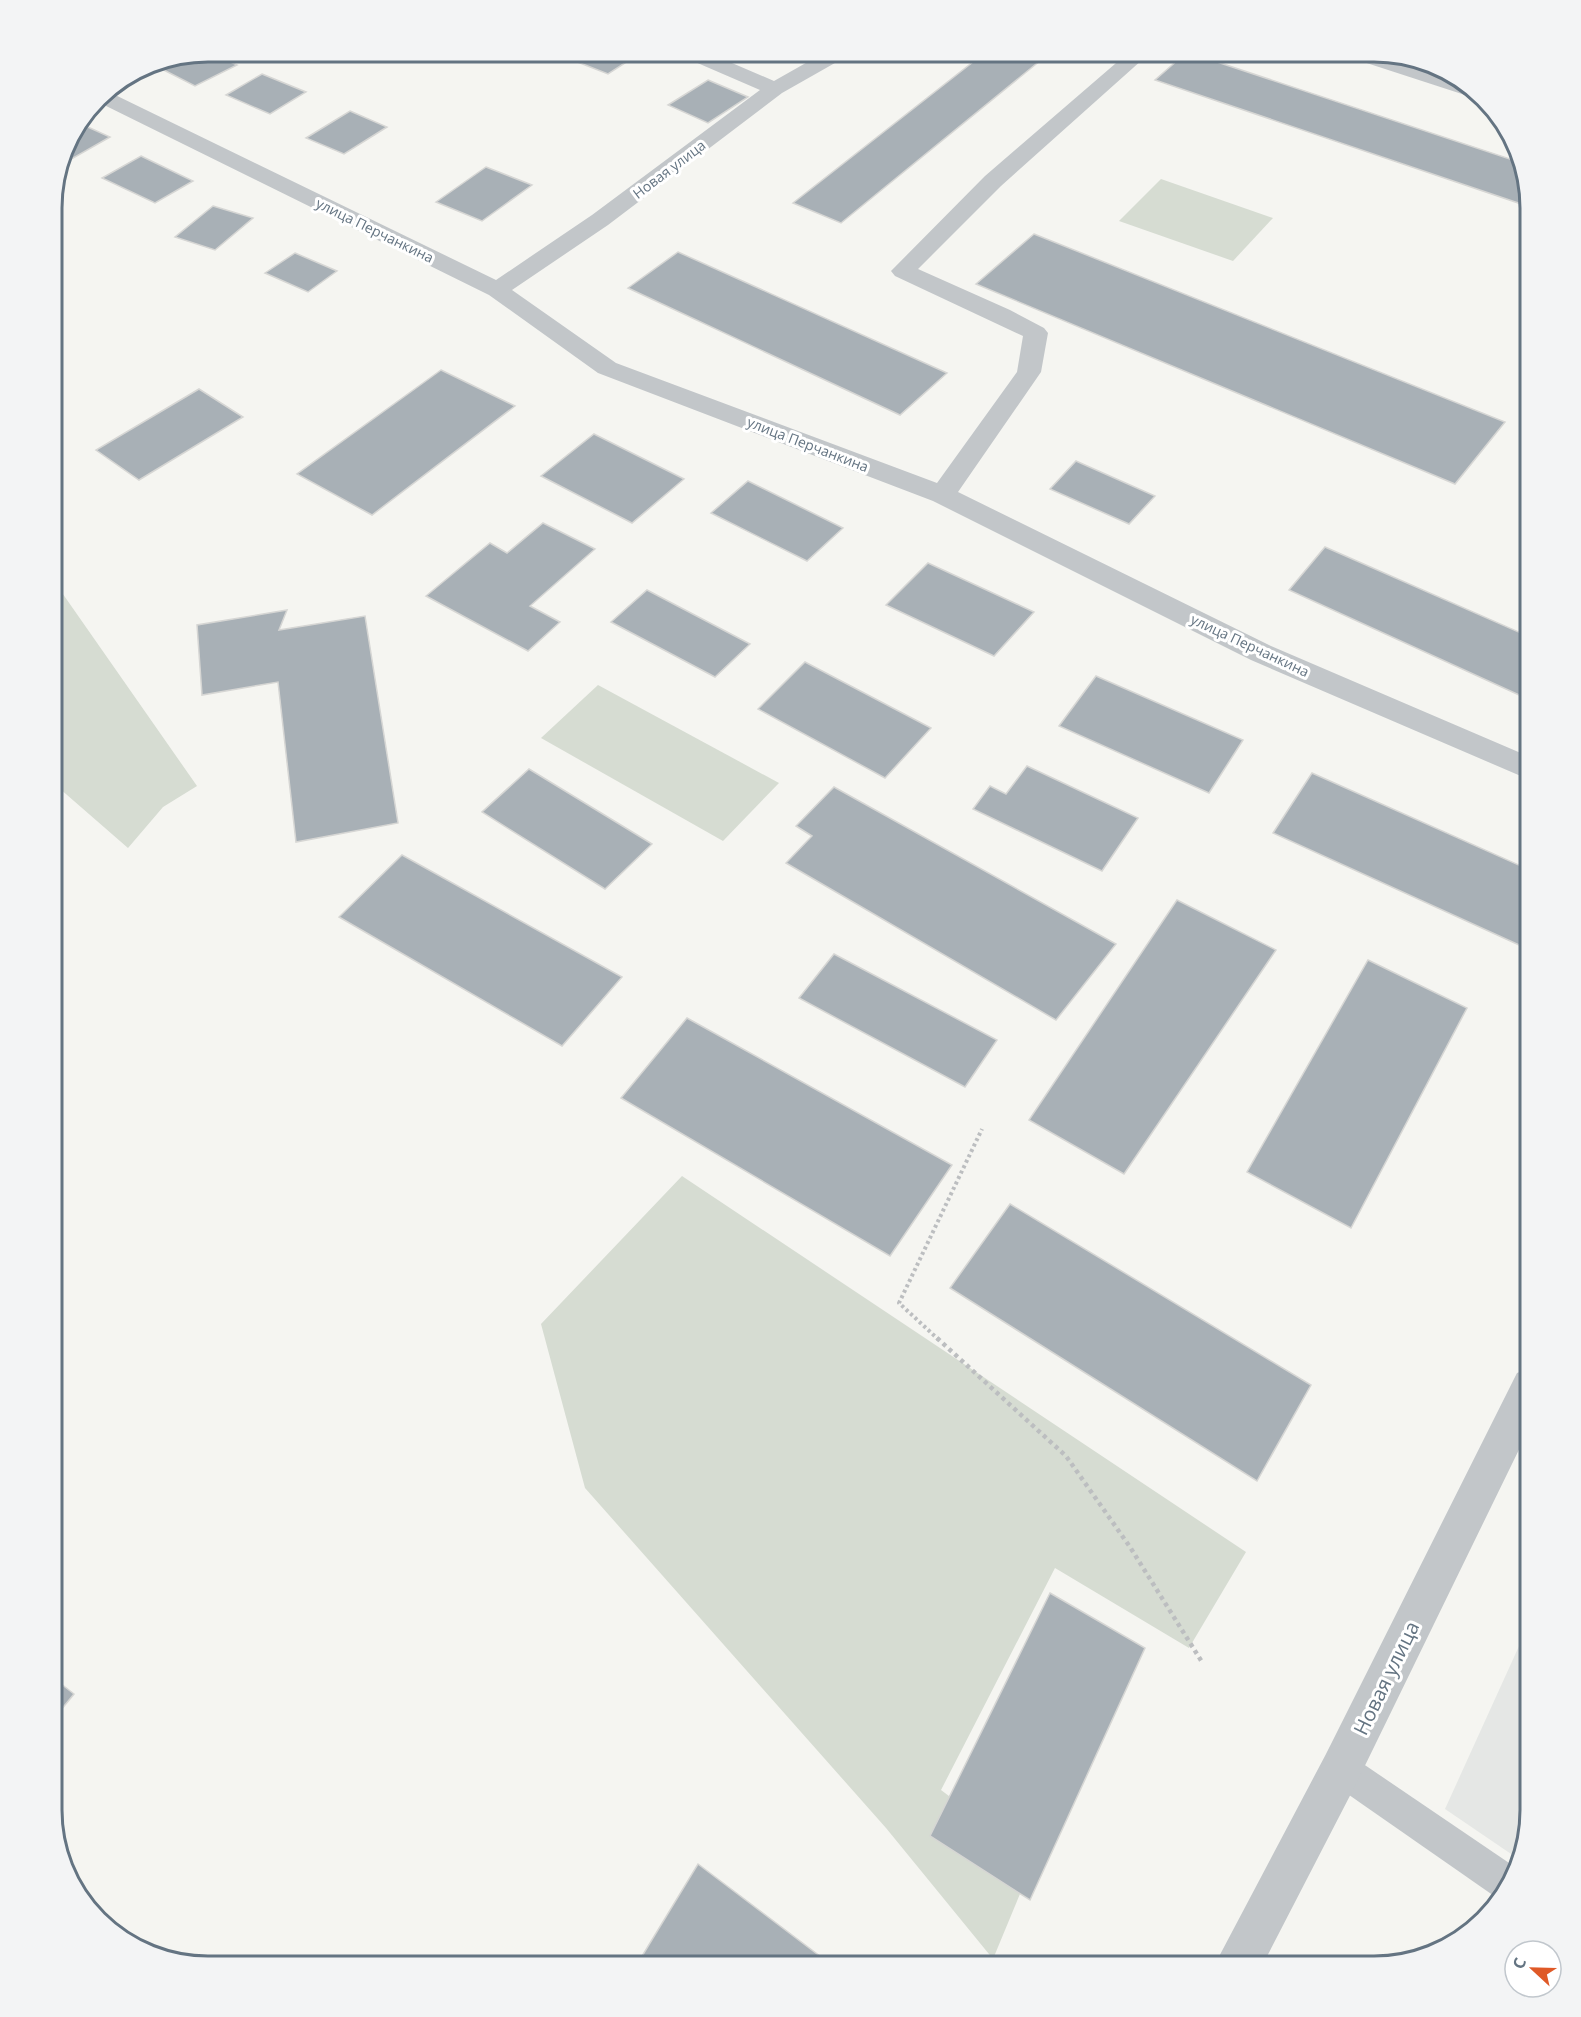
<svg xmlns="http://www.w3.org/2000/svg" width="1581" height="2017" viewBox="0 0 1581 2017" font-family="'Open Sans',sans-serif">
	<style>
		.built { fill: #e5e7e5 }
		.green { fill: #d6dcd2 }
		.building { fill: #a8b0b6; stroke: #d6d6d4; stroke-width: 1.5 }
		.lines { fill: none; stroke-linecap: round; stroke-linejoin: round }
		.path-far1 { stroke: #bcbec0; stroke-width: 4; stroke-dasharray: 3 3; stroke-linecap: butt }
		.path { stroke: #bcbec0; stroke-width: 4.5; stroke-dasharray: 4 4; stroke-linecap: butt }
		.service { fill: #c2c6c9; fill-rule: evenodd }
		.minor { fill: #c2c6c9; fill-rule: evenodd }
		.tertiary { fill: #c2c6c9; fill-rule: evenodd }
		.labels { text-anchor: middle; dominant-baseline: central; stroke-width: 6; stroke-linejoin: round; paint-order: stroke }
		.far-street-label { font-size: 14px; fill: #647482; stroke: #fff }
		.near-street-label { font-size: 20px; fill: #647482; stroke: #fff }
		.rim { fill: none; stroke: #647482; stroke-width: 3 }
	</style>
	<rect width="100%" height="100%" fill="#f5f5f1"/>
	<path class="built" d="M 1530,1622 L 1530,1810 L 1517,1858 L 1445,1809 Z"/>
	<g class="green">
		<path d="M 1161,179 L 1273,218 L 1233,261 L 1119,221 Z"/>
		<path d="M 51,577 L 197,786 L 163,807 L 128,848 L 51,781 Z"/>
		<path d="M 598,685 L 779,783 L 723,841 L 541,738 Z"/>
		<path d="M 682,1176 L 1246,1552 L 1189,1648 L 1055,1568 L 941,1790 L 1034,1860 L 993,1959 L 886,1828 L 585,1488 L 541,1324 Z"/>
	</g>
	<g class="building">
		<path d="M 208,51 L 237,65 L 195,86 L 150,63 Z"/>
		<path d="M 591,51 L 632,51 L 639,54 L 608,74 L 575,61 Z"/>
		<path d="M 987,51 L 1052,51 L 841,223 L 793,203 Z"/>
		<path d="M 1187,52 L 1516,161 L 1530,207 L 1155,80 Z"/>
		<path d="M 262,74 L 306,92 L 270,114 L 226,95 Z"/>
		<path d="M 708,80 L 748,97 L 708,123 L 668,105 Z"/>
		<path d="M 350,111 L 387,127 L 344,154 L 306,138 Z"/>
		<path d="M 79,123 L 110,137 L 68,161 L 62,158 L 67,138 Z"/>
		<path d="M 141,156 L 193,181 L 155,203 L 102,178 Z"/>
		<path d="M 486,167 L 532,185 L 482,221 L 436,202 Z"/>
		<path d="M 213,206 L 253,218 L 215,250 L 175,237 Z"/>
		<path d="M 1034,234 L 1505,422 L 1455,484 L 976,284 Z"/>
		<path d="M 678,252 L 947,373 L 900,415 L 628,288 Z"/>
		<path d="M 295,253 L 337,271 L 308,292 L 265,273 Z"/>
		<path d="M 441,370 L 515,406 L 372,515 L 297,474 Z"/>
		<path d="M 199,389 L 243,417 L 139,480 L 96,450 Z"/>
		<path d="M 594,434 L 684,479 L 632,523 L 541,476 Z"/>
		<path d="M 1076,461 L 1155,496 L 1129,524 L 1050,489 Z"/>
		<path d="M 748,481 L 843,528 L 807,561 L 711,513 Z"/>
		<path d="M 543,523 L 595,549 L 530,606 L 560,622 L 528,651 L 426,596 L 490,543 L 507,553 Z"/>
		<path d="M 1325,547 L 1530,637 L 1530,700 L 1289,590 Z"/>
		<path d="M 928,563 L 1034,612 L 994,656 L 886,605 Z"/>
		<path d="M 647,590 L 750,644 L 715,677 L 611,622 Z"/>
		<path d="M 287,610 L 279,630 L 365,616 L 398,823 L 296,842 L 278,682 L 202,695 L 197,625 Z"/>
		<path d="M 805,662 L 931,728 L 885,778 L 758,709 Z"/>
		<path d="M 1096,676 L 1243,740 L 1209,793 L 1059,726 Z"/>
		<path d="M 1027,766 L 1138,818 L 1102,871 L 973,809 L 990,786 L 1006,794 Z"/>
		<path d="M 529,769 L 652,844 L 605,889 L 482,812 Z"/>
		<path d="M 1312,773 L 1530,870 L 1530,950 L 1273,833 Z"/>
		<path d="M 834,787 L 1116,944 L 1056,1020 L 786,863 L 812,836 L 796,826 Z"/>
		<path d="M 402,855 L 622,977 L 562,1046 L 339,917 Z"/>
		<path d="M 1177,900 L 1276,950 L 1124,1174 L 1029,1120 Z"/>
		<path d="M 834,954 L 997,1040 L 965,1087 L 799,998 Z"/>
		<path d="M 1368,960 L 1467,1008 L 1351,1228 L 1247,1172 Z"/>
		<path d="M 687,1018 L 952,1165 L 890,1256 L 621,1098 Z"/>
		<path d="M 1010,1204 L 1311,1385 L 1257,1481 L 950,1288 Z"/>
		<path d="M 1050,1593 L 1145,1648 L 1030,1900 L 930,1836 Z"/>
		<path d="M 51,1676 L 74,1694 L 51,1722 Z"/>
		<path d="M 698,1864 L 833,1966 L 636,1966 Z"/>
	</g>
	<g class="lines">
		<path class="path-far1" d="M 939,1340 L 899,1303 L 982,1129"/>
		<path class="path" d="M 937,1338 L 1066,1456 L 1130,1547 L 1202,1662"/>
		<g class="service">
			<path d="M 1394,55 L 1408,59 L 1402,69 L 1390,69 L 1388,65 Z"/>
			<path d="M 1341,1751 L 1353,1757 L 1515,1867 L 1509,1888 L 1497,1898 L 1329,1781 L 1323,1769 L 1329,1757 Z"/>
		</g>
		<path class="minor" d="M 676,51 L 704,51 L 774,81 L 827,51 L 852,51 L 849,55 L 782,93 L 608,225 L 512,290 L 616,363 L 937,483 L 1017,372 L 1023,336 L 895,276 L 891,271 L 985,176 L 1130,51 L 1152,51 L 1001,186 L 918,269 L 1010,310 L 1044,328 L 1048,333 L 1041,372 L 958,492 L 1271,646 L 1530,757 L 1530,780 L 1251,660 L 933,501 L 598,373 L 489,295 L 96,101 L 104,90 L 107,91 L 496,280 L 592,215 L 760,90 L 679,55 Z"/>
		<g class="tertiary">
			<path d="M 1339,51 L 1370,51 L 1461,81 L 1477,96 L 1465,95 L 1342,55 Z"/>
			<path d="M 1530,1368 L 1530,1427 L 1356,1784 L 1262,1966 L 1214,1966 L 1326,1754 L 1517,1373 Z"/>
		</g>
	</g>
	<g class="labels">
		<g class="far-street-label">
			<text transform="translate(669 169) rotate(-37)">Новая улица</text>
			<text transform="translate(375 230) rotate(26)">улица Перчанкина</text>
			<text transform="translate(808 444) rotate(21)">улица Перчанкина</text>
			<text transform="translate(1250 645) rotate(25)">улица Перчанкина</text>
		</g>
		<g class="near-street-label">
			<text transform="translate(1386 1678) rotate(-64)">Новая улица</text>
		</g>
	</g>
	<path d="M0 0H1581V2017H0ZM208 62H1374A146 146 0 0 1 1520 208V1810A146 146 0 0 1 1374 1956H208A146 146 0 0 1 62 1810V208A146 146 0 0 1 208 62Z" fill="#f3f4f5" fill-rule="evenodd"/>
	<path class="rim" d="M208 62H1374A146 146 0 0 1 1520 208V1810A146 146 0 0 1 1374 1956H208A146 146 0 0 1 62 1810V208A146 146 0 0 1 208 62Z"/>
	<g transform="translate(1533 1969) rotate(292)"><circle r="28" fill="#ffffff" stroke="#c1c7cd" stroke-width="1.5"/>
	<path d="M0-4.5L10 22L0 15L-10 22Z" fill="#df5927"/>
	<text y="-9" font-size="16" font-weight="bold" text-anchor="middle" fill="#647482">С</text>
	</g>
</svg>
